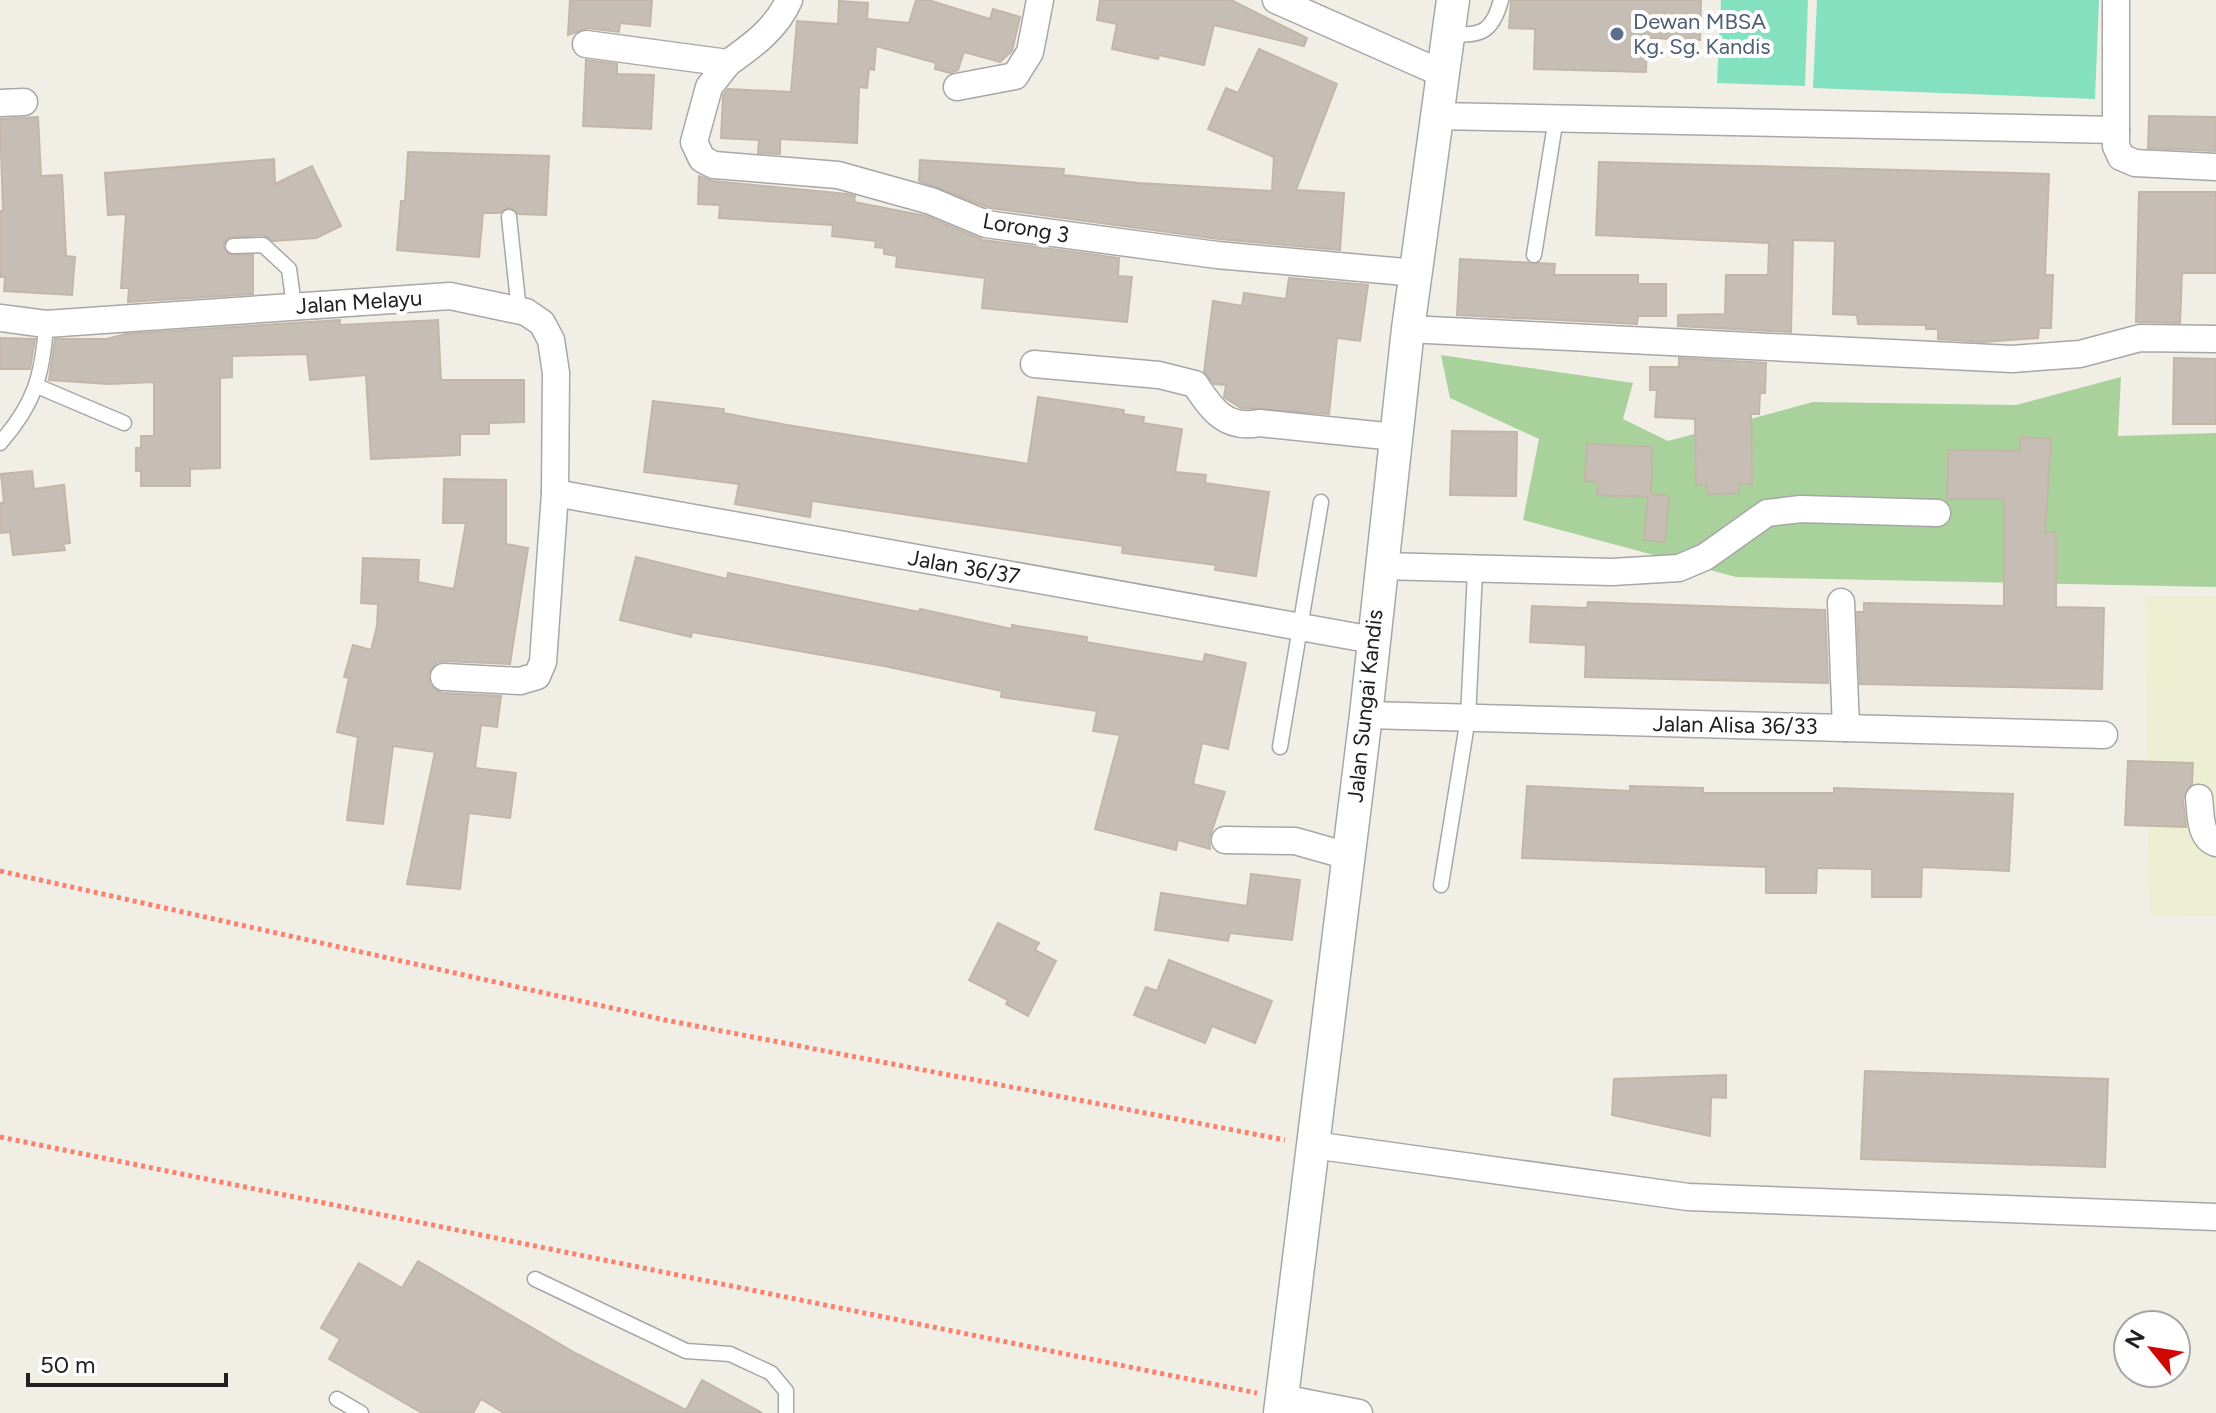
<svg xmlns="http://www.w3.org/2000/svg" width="2216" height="1413" viewBox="0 0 2216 1413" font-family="Figtree,sans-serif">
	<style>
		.farmland { fill: #ecefd2 }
		.forest { fill: #a8d19b }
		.pitch { fill: #83e1c0 }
		.building { fill: #c6beb5; stroke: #c3b5a8; stroke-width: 2 }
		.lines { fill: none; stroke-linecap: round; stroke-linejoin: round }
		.service-casing { stroke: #a7a7a7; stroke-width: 17 }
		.minor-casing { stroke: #a7a7a7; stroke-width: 29 }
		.tertiary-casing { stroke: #a7a7a7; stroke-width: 35 }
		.path { stroke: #fc806c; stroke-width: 5; stroke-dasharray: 4 4; stroke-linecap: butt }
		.service { stroke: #fff; stroke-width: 14 }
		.minor { stroke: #fff; stroke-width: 26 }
		.tertiary { stroke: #fff; stroke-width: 32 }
		.service-dot { fill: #5c6f8a; stroke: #fff; stroke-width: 3 }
		.labels { text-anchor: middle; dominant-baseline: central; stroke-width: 8; stroke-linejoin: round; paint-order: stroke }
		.service-label { font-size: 22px; fill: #4e5e75; stroke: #fff; text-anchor: start }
		.street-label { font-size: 22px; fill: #202020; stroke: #fff }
	</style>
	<rect width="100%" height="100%" fill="#f1eee6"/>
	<path class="farmland" d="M 2145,596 L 2216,596 L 2216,916 L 2149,915 Z"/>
	<path class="forest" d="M 1441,355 L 1633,383 L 1623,419 L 1668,441 L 1813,402 L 2016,405 L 2121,377 L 2118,436 L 2216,433 L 2216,587 L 1736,577 L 1523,520 L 1539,439 L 1450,398 Z"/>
	<g class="pitch">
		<path d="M 1721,0 L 1808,0 L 1805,86 L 1717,83 Z"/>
		<path d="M 1817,0 L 2099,0 L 2095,99 L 1813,88 Z"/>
	</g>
	<g class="building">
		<path d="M 570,0 L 652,0 L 650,26 L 620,23 L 619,32 L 587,28 L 568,35 Z"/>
		<path d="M 916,0 L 928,0 L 990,19 L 993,9 L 1020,17 L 1012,51 L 1000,62 L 964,52 L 958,70 L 950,73 L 935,69 L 936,63 L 876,46 L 874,70 L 869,69 L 867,88 L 859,87 L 857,143 L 780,139 L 780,154 L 758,153 L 759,140 L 721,138 L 723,95 L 728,89 L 791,92 L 797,21 L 838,24 L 839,1 L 868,3 L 867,19 L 909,23 Z"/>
		<path d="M 1100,0 L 1231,0 L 1307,38 L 1304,46 L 1214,25 L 1204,65 L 1159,55 L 1158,59 L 1112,49 L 1117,24 L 1097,20 Z"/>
		<path d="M 1511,0 L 1701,0 L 1700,40 L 1647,38 L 1646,72 L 1534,69 L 1535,29 L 1509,28 Z"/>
		<path d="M 1259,49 L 1337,84 L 1296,190 L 1344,193 L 1340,250 L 1219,239 L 990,208 L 919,181 L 920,160 L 1064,169 L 1063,175 L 1139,183 L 1272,191 L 1274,157 L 1208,129 L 1226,88 L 1238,93 Z"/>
		<path d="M 586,60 L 617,64 L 617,74 L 654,75 L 651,129 L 583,126 Z"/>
		<path d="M 2149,116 L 2216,117 L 2216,151 L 2148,148 Z"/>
		<path d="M 38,117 L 41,176 L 62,175 L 66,256 L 75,257 L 72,295 L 4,291 L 5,277 L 0,277 L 0,211 L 3,211 L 0,119 Z"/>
		<path d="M 408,152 L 549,156 L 546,215 L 518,214 L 509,207 L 500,213 L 483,213 L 479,257 L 397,250 L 401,201 L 405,201 Z"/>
		<path d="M 274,159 L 275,184 L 312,166 L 341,226 L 316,238 L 273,241 L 263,235 L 227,238 L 223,246 L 228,254 L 253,255 L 253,294 L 128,302 L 129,288 L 121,288 L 126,214 L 108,215 L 105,173 Z"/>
		<path d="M 1599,162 L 2049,174 L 2045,275 L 2053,275 L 2051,328 L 2039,328 L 2038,338 L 1983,342 L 1938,339 L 1938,329 L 1926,329 L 1926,325 L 1858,324 L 1857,315 L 1833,314 L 1835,241 L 1793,240 L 1791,332 L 1678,326 L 1678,315 L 1725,314 L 1726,275 L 1768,275 L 1769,243 L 1596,235 Z"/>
		<path d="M 699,176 L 713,181 L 847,194 L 855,196 L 854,202 L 926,216 L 983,240 L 1119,258 L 1118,276 L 1132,277 L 1127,322 L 982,308 L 985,278 L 896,267 L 897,256 L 884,254 L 884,248 L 875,247 L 876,241 L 832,236 L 833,225 L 719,218 L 720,205 L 698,204 Z"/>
		<path d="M 2139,192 L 2216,192 L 2216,273 L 2182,273 L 2180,323 L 2136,322 Z"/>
		<path d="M 1460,259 L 1555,264 L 1554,275 L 1638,275 L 1638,284 L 1666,284 L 1666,316 L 1638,316 L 1637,324 L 1457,315 Z"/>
		<path d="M 1289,278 L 1368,285 L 1360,341 L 1337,338 L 1329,414 L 1241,408 L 1224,397 L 1226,385 L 1214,384 L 1204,372 L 1213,301 L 1242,306 L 1244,293 L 1286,299 Z"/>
		<path d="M 340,320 L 340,325 L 438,320 L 441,380 L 524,380 L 524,422 L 489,423 L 489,434 L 460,434 L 460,455 L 371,459 L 366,375 L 310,380 L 307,354 L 232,356 L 232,377 L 220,378 L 220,468 L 190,469 L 190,486 L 141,486 L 141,471 L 136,471 L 136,448 L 141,448 L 141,436 L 154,436 L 154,382 L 109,384 L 49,380 L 55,339 L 107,339 L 126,334 Z"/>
		<path d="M 0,338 L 35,339 L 30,369 L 0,369 Z"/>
		<path d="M 1679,358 L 1766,363 L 1765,393 L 1760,393 L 1759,414 L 1751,414 L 1752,484 L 1739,484 L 1739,493 L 1708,494 L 1707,485 L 1696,485 L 1695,419 L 1655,417 L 1657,390 L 1650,390 L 1650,367 L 1679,367 Z"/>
		<path d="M 2174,358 L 2216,359 L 2216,424 L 2173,424 Z"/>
		<path d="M 1038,397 L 1124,410 L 1123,414 L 1144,417 L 1143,423 L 1182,429 L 1175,472 L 1206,475 L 1205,483 L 1269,492 L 1256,576 L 1215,570 L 1216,565 L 1122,553 L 1123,546 L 812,501 L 810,517 L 735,504 L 739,484 L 644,472 L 653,401 L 724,409 L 723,413 L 787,425 L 1028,464 Z"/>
		<path d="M 1452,431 L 1517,432 L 1516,496 L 1450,495 Z"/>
		<path d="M 2021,437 L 2051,439 L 2045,532 L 2056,532 L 2056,607 L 2104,608 L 2102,689 L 1860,684 L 1857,612 L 1864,612 L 1864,603 L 2004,606 L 2004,499 L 1947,499 L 1948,450 L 2020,451 Z"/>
		<path d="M 1587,444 L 1652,447 L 1651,494 L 1669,496 L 1665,542 L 1644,540 L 1648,497 L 1597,495 L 1598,482 L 1585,481 Z"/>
		<path d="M 32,471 L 34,489 L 64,485 L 70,543 L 63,544 L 65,550 L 13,555 L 10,532 L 0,533 L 0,503 L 4,503 L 1,474 Z"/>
		<path d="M 444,479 L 506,480 L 506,544 L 528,548 L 510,664 L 444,661 L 436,663 L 428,675 L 430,685 L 442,693 L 501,696 L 497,727 L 481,725 L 475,768 L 516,773 L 510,818 L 469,813 L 460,889 L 407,884 L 435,752 L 393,746 L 383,824 L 347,820 L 358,737 L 337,732 L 349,678 L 344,677 L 353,645 L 371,650 L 377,626 L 378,604 L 361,603 L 363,558 L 419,560 L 418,582 L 454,589 L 466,523 L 443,523 Z"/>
		<path d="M 636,557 L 727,579 L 728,573 L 919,612 L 920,609 L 1012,629 L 1012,625 L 1087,637 L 1086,642 L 1203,662 L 1205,654 L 1246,663 L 1228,749 L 1202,743 L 1193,784 L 1225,792 L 1209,839 L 1210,849 L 1178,840 L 1176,850 L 1095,829 L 1120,735 L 1093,731 L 1097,711 L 1001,697 L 1002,691 L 884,666 L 692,632 L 691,637 L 620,620 Z"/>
		<path d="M 1588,602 L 1825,610 L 1828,683 L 1585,677 L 1586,645 L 1530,642 L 1532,606 L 1587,608 Z"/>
		<path d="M 2128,761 L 2193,763 L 2192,784 L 2183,799 L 2186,827 L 2125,825 Z"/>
		<path d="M 1527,786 L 1630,791 L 1630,786 L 1703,788 L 1703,793 L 1834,793 L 1834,788 L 2013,794 L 2009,871 L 1922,867 L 1921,897 L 1872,897 L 1872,869 L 1817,868 L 1816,893 L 1766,893 L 1766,867 L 1522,858 Z"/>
		<path d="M 1251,874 L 1300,880 L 1292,940 L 1230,933 L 1228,941 L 1155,930 L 1161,893 L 1247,906 Z"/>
		<path d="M 998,923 L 1039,943 L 1035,950 L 1056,961 L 1028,1016 L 1006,1004 L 1008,1000 L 969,980 Z"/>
		<path d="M 1169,960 L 1272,1001 L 1255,1043 L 1212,1026 L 1205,1043 L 1134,1015 L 1146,987 L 1157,991 Z"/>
		<path d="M 1865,1071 L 2108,1079 L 2105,1167 L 1861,1159 Z"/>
		<path d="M 1726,1075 L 1726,1098 L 1711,1097 L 1710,1136 L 1612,1115 L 1614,1079 Z"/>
		<path d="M 418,1261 L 577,1354 L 686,1410 L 702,1380 L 762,1413 L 504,1413 L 481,1399 L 473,1413 L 422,1413 L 329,1359 L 340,1339 L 321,1328 L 359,1263 L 402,1288 Z"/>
	</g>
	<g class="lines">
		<g class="service-casing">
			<g id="service">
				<path d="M 1448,34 C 1480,36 1492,34 1501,0"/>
				<path d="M 509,217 L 519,311"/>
				<path d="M 233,246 L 263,245 L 289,269 L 294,306"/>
				<path d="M 1534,255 L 1556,118"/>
				<path d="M 37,386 L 124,423"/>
				<path d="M 0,443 C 34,405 43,375 46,324"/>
				<path d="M 1280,747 L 1321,502"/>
				<path d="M 1441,885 L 1468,718 L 1475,571"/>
				<path d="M 535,1279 L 686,1351 L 730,1354 L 771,1373 L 786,1391 L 786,1413"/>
				<path d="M 337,1399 L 361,1413"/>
			</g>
		</g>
		<g class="minor-casing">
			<g id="minor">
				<path d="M 1276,0 L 1441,73"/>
				<path d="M 2116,0 L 2116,146 L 2121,157 L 2135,163 L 2216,167"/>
				<path d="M 586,44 L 728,63 C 752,46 777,28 789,0"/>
				<path d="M 728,63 L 709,87 L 694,142 L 702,159 L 714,165 L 838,175 L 931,201 L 986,224 L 1217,255 L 1416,273"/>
				<path d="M 957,87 L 1015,76 L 1030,52 L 1040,0"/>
				<path d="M 0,103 L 24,102"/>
				<path d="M 1436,116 L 2116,130"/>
				<path d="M 0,318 L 46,324 L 450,296 L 526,312 L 542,323 L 551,340 L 556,373 L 555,493 L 543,662 L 537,676 L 520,681 L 444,677"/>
				<path d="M 1408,329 L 2012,359 L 2080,354 L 2140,338 L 2216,339"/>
				<path d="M 1034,364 L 1159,375 L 1195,384 C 1211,409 1226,430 1259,423 L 1395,437"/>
				<path d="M 555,493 L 1373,640"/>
				<path d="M 1381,566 L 1612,572 L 1679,568 L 1705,557 L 1767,513 L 1801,509 L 1937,513"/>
				<path d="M 1841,602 L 1846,728"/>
				<path d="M 1366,715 L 2104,735"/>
				<path d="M 2199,798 C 2201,814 2199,837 2216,843"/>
				<path d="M 1225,840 L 1295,841 L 1348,856"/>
				<path d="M 1313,1145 L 1688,1197 L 2216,1217"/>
				<path d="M 1282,1398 L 1359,1413"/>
			</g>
		</g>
		<g class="tertiary-casing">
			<path id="tertiary" d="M 1280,1413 L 1366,715 L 1408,329 L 1453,0"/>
		</g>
		<g class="path">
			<path d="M 0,871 L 665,1020 L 1285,1140"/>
			<path d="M 0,1137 L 1257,1393"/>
		</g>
		<use href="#service" class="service"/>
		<use href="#minor" class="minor"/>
		<use href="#tertiary" class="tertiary"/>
	</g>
	<circle class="service-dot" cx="1617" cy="34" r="8"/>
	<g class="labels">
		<g class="service-label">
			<text x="1633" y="21">Dewan MBSA<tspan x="1633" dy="25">Kg. Sg. Kandis</tspan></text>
		</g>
		<g class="street-label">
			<text transform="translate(1026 228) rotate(10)">Lorong 3</text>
			<text transform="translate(359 302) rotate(-4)">Jalan Melayu</text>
			<text transform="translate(964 567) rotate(10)">Jalan 36/37</text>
			<text transform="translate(1365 706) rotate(-84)">Jalan Sungai Kandis</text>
			<text transform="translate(1735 725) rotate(1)">Jalan Alisa 36/33</text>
		</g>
	</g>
	<g transform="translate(2152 1349) rotate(300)"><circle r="38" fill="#ffffff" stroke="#a6a6a6" stroke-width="2"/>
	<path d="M0-6L14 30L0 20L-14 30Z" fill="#d00700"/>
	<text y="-12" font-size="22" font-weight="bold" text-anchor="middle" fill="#202020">N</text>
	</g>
	<path d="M28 1373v12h198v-12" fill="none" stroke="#202020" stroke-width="4"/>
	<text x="40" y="1373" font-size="24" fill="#202020" stroke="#ffffff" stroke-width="6" paint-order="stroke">50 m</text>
</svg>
